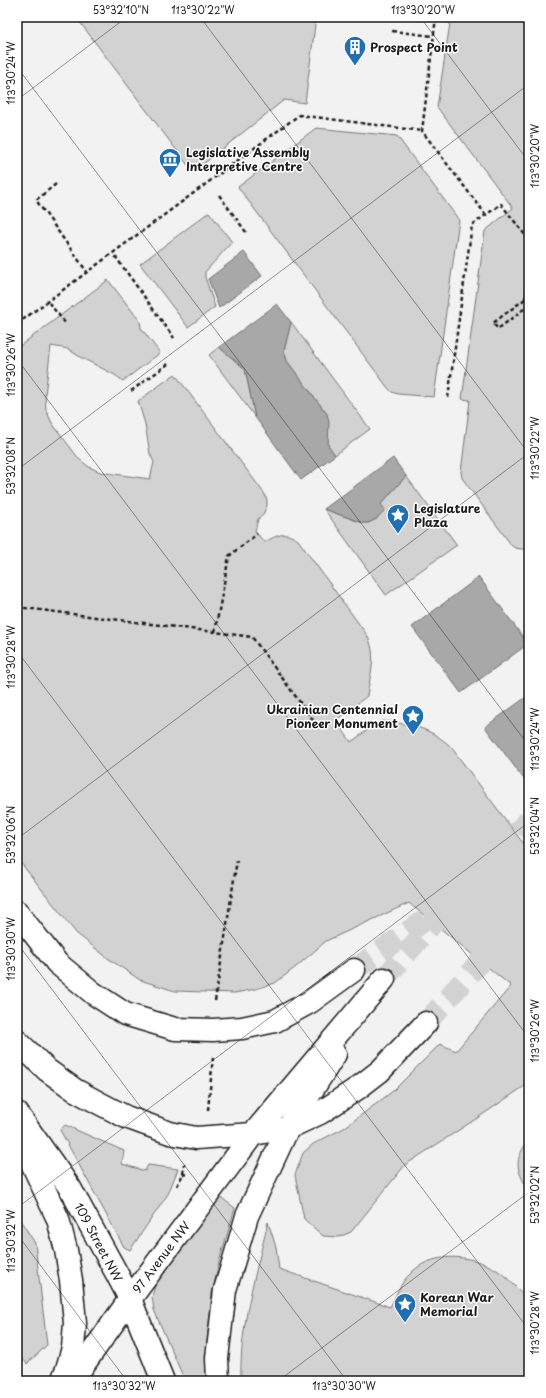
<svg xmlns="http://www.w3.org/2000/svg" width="546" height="1398" viewBox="0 0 546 1398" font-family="'Playpen Sans',sans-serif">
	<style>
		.green { fill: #d2d2d2; stroke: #777 }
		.water { fill: #a8a8a8; stroke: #707070 }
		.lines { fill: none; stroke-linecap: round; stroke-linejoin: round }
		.secondary-tunnel { stroke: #d2d2d2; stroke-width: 22; stroke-dasharray: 22 11; stroke-linecap: butt }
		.secondary-casing { stroke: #1c1c1c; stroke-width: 25 }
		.path { stroke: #1c1c1c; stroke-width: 2.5; stroke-dasharray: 4 3; stroke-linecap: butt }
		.secondary { stroke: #fff; stroke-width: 22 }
		.ticks { fill: none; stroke: #1c1c1c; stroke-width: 1; stroke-opacity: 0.45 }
		.labels { text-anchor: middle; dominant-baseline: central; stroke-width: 3; stroke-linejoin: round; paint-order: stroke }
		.poi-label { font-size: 12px; font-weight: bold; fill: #1c1c1c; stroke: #fff; text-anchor: start }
		.street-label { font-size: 12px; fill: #1c1c1c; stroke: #fff }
		.neatline { fill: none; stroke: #1c1c1c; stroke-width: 1.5 }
		.ticks-label { font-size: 10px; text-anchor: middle; fill: #1c1c1c }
	</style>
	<rect width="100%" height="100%" fill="#f2f2f2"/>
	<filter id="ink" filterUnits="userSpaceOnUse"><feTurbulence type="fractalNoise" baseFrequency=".025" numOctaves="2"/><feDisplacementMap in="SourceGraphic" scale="8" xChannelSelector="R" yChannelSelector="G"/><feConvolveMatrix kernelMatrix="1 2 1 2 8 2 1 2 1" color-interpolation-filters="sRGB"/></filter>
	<g filter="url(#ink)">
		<g class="green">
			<path d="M 76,17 L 316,17 L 305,103 L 284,100 L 193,172 Z"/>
			<path d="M 451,17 L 529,17 L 529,550 L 515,548 L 512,546 L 462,478 L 461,472 L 470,400 L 462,399 L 485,231 L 513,208 L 437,107 Z"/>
			<path d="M 316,128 L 397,136 L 459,220 L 434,397 L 398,394 L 392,392 L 388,388 L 238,187 Z"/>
			<path d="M 209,212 L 232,242 L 205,272 L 205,277 L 215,307 L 188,327 L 140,264 Z"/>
			<path d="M 108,280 L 140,321 L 141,328 L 160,353 L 123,381 L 115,375 L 80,357 L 68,349 L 51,346 L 45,395 L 46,410 L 52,423 L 79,459 L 89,467 L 100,472 L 150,479 L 154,462 L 150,454 L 145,424 L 138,401 L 175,374 L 264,493 L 267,500 L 267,505 L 263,515 L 258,519 L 255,531 L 264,542 C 277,536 284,530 298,540 L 367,635 C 378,657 370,673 367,696 L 336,720 L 351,742 L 377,723 L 382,721 C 409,724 430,727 451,747 L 529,851 L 529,1083 L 482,1115 L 405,1165 L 351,1232 L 339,1237 L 323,1236 L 304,1219 L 295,1175 L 303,1153 L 313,1144 L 344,1128 L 393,1091 L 440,1044 L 456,1051 L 511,986 L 409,903 L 326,941 L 296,967 L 275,983 L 256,989 L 235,993 L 175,991 L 140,980 L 109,959 L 76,933 L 17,858 L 17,348 Z"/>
			<path d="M 291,322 L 370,429 L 335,455 L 328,445 L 327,414 L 287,361 L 284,351 Z"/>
			<path d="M 219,347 L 245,369 L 255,417 L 209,355 Z"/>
			<path d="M 406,476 L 457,545 L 386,595 L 324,509 L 363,523 L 368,523 L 377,519 L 381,504 Z"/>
			<path d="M 65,1125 L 124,1151 L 122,1164 L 145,1171 L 148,1165 L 178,1169 L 168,1194 L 130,1250 L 124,1247 L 60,1130 Z"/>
			<path d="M 529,1139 L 529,1192 C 516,1168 513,1162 529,1139 Z"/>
			<path d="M 219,1196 L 235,1208 L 219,1262 L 212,1293 L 207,1341 L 206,1381 L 185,1381 L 154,1310 L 152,1297 L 156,1282 Z"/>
			<path d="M 17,1215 L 35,1243 L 47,1345 L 27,1364 L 17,1352 Z"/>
			<path d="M 268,1222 L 276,1247 L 279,1269 L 390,1307 C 396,1296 400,1283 410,1274 C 431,1251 470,1254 495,1269 C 506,1275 519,1291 529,1300 L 529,1381 L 241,1381 C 239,1327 256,1274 268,1222 Z"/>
		</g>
		<g class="water">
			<path d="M 244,252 L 262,276 L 219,308 L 208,279 Z"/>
			<path d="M 277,304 L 291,322 L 284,351 L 287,361 L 327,414 L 329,421 L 328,445 L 335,455 L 301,480 L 255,417 L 245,369 L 219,347 Z"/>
			<path d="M 393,458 L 406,476 L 381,504 L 385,510 C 379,516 373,524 363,523 L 324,509 Z"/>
			<path d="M 479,577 L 528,644 L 461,693 L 412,627 Z"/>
			<path d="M 529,695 L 529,786 L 485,727 Z"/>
		</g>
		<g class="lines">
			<g class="secondary-tunnel">
				<path d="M 354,970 L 425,920"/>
				<path d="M 384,979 L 453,900 L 529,820"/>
				<path d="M 426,1023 L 504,935 L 529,910"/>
			</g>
			<g class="secondary-casing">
				<g id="secondary">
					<path d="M 17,912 L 57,963 L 93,993 L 125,1014 L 175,1029 L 213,1030 L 242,1028 L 275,1021 L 310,1002 L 354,970"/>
					<path d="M 17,1041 L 47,1070 L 75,1090 L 99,1103 L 126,1117 L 170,1133 L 196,1138 L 253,1134 L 288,1128 L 320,1113 L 358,1088 L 380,1071 L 426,1023"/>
					<path d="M 17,1113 L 70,1188 L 117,1274 L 130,1299 L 163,1381"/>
					<path d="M 17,1131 L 58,1219 L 66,1250 L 71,1280 L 75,1323 L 73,1348 L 67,1369 L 62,1381"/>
					<path d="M 72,1381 L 130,1299 L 253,1134 L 384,979"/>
					<path d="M 218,1381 L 217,1358 L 225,1290 L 247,1216 L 288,1128 L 335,1054"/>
				</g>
			</g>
			<g class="path">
				<path d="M 436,17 L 422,131 L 486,215"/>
				<path d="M 392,31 L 433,36"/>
				<path d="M 56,184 L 36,200 L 87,272"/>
				<path d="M 219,195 L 246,232"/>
				<path d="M 115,256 L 174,338"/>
				<path d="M 529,275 L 525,299 L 529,304"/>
				<path d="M 525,299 L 493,323 L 498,329 L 529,305"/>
				<path d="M 49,303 L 66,324"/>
				<path d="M 17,324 L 299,115 L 422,131"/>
				<path d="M 131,391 L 168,364"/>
				<path d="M 448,398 L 472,225 L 501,204 L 529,240"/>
				<path d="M 17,607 L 215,632 L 252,637 L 313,720"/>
				<path d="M 215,632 L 229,556 L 257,534"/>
				<path d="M 215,1001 L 237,860"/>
				<path d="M 208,1110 L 213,1057"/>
				<path d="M 183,1174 L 188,1175"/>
				<path d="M 177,1186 L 183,1174 L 184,1164"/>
			</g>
			<use href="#secondary" class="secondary"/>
		</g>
	</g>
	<path class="ticks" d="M 200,17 L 529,454M 420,17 L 529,162M 17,67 L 529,746M 17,100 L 127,17M 17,359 L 529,1038M 17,470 L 529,84M 17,651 L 529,1330M 17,839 L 529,453M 17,943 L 347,1381M 17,1208 L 529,822M 17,1234 L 127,1381M 278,1381 L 529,1192"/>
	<defs>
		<g id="building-pin" transform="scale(1.15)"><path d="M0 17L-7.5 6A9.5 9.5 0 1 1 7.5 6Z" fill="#1f6fb2" stroke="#fff"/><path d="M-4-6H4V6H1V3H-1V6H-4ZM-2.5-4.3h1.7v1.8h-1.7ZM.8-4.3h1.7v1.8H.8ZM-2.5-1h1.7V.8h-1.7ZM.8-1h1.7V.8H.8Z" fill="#fff"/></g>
		<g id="museum-pin" transform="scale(1.15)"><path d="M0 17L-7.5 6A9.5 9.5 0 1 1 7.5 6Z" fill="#1f6fb2" stroke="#fff"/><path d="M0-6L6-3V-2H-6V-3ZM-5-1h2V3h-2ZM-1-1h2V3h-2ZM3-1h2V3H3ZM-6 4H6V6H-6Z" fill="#fff"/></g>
		<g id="sight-pin" transform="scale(1.15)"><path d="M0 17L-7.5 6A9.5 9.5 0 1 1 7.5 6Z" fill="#1f6fb2" stroke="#fff"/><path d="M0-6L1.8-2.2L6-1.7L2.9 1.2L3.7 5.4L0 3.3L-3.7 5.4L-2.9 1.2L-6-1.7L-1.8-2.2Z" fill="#fff"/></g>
	</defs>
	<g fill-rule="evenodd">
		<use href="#building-pin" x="355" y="47"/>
		<use href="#museum-pin" x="170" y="159"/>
		<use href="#sight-pin" x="398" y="515"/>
		<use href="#sight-pin" x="413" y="716"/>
		<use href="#sight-pin" x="405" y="1304"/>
	</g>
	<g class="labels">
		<g class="poi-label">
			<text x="370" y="47">Prospect Point</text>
			<text x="186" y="152">Legislative Assembly<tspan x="186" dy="14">Interpretive Centre</tspan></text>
			<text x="414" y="508">Legislature<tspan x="414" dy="14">Plaza</tspan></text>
			<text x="398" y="709" text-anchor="end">Ukrainian Centennial<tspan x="398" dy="14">Pioneer Monument</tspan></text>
			<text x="420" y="1297">Korean War<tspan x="420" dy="14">Memorial</tspan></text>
		</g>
		<g class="street-label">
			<text transform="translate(99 1242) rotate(62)">109 Street NW</text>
			<text transform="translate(161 1257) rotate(-53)">97 Avenue NW</text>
		</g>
	</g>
	<rect width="546" height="1398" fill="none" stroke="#fff" stroke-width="44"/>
	<rect x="22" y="22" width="502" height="1354" class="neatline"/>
	<g class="ticks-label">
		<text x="121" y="14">53°32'10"N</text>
		<text x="203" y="14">113°30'22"W</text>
		<text x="423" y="14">113°30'20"W</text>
		<text transform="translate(11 73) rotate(-90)" y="4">113°30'24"W</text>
		<text transform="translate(535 156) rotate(-90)" y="4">113°30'20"W</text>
		<text transform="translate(11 365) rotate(-90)" y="4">113°30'26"W</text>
		<text transform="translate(535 448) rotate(-90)" y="4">113°30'22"W</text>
		<text transform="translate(11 466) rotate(-90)" y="4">53°32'08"N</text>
		<text transform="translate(11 657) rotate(-90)" y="4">113°30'28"W</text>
		<text transform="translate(535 739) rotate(-90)" y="4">113°30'24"W</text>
		<text transform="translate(535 826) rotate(-90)" y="4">53°32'04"N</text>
		<text transform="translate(11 835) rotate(-90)" y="4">53°32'06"N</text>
		<text transform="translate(11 949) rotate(-90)" y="4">113°30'30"W</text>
		<text transform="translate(535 1031) rotate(-90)" y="4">113°30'26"W</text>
		<text transform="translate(535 1195) rotate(-90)" y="4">53°32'02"N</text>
		<text transform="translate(11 1241) rotate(-90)" y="4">113°30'32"W</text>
		<text transform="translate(535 1323) rotate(-90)" y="4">113°30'28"W</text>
		<text x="124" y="1390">113°30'32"W</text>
		<text x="344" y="1390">113°30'30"W</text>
	</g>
</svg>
